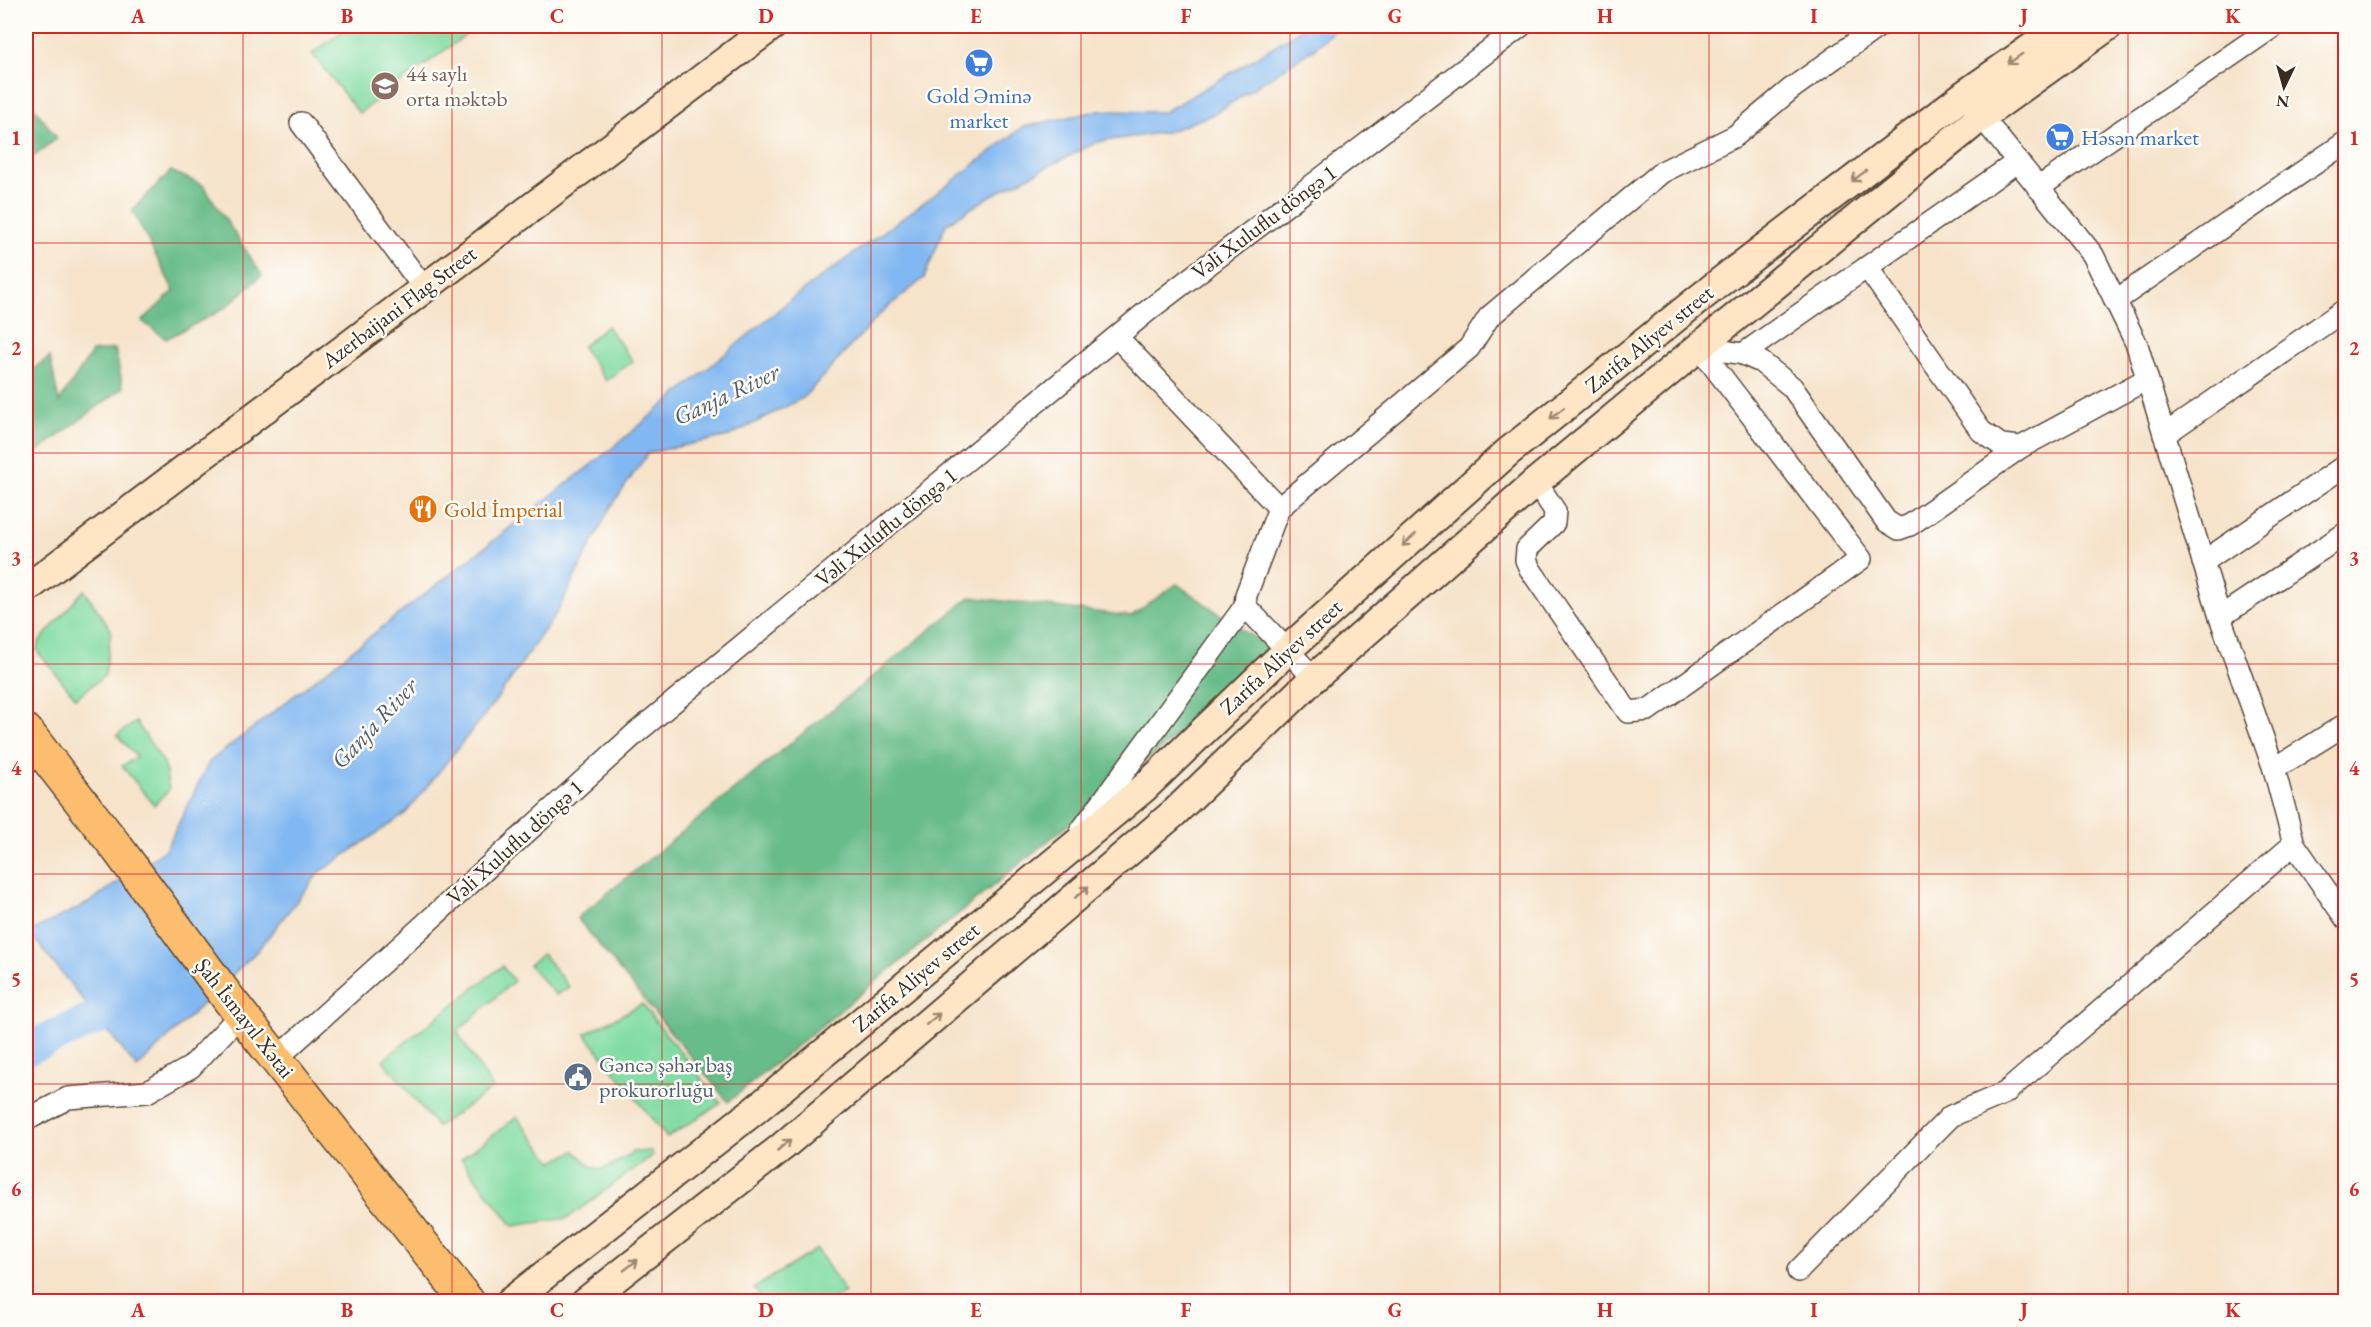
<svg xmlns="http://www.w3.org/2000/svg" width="2371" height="1327" viewBox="0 0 2371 1327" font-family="'EB Garamond',serif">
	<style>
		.green { fill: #81dca3; stroke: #5e8360; stroke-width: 1.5 }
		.forest { fill: #68bc89; stroke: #527354; stroke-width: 1.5 }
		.water { fill: #82b8f1; stroke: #5e7188; stroke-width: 1.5 }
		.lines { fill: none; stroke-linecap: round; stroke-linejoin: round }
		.river { stroke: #82b8f1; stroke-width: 34 }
		.street-casing { stroke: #574638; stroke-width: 24 }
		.secondary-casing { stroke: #574638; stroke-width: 32 }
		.primary-casing { stroke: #574638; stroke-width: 36 }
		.street { stroke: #fff; stroke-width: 21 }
		.secondary { stroke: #fee5c5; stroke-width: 28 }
		.primary { stroke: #fcbd6e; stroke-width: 33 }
		.oneway { stroke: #9c8872 }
		.grid { fill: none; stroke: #d62828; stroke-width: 1.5; stroke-opacity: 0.55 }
		.labels { text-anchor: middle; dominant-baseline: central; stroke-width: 5; stroke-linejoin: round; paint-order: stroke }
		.education-label { font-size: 22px; fill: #785e54; stroke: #fdfcf7; text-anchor: start }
		.shop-label { font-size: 22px; fill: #366cbe; stroke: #fdfcf7 }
		.street-label { font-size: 22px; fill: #3b2a1e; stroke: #fdfcf7 }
		.food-label { font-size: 22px; fill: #c56008; stroke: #fdfcf7; text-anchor: start }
		.service-label { font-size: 22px; fill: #4e5e75; stroke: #fdfcf7; text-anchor: start }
		.water-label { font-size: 24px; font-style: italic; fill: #545c68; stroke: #fdfcf7 }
		.neatline { fill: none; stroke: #d62828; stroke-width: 2 }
		.grid-label { font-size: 20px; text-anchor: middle; font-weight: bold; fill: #d62828 }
	</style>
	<rect width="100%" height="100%" fill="#fdfcf7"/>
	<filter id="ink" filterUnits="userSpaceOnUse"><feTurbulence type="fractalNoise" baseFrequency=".0167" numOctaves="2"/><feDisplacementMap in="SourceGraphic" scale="12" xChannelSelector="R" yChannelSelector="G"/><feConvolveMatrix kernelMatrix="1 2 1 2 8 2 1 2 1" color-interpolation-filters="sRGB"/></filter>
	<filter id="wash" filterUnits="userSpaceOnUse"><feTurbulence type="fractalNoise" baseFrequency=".008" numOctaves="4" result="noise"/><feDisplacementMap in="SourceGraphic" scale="24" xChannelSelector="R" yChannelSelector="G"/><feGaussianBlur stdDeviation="1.35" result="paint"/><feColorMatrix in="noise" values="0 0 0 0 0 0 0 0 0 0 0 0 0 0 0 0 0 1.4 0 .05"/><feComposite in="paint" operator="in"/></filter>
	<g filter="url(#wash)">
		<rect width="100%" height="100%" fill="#f6e3ca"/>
		<g class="green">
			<path d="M 349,26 L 478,26 L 359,113 L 312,54 Z"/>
			<path d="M 607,326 L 633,361 L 606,381 L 582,347 Z"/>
			<path d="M 84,590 L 111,630 L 105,675 L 76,698 L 37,651 L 38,643 Z"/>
			<path d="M 136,722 L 164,763 L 169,790 L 154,805 L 122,766 L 137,757 L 117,735 Z"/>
			<path d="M 543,954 L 569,987 L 556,995 L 529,965 Z"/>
			<path d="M 502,966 L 514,981 L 457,1032 L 493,1088 L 437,1127 L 383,1060 Z"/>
			<path d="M 642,1004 L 721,1103 L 667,1138 L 585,1034 Z"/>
			<path d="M 517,1117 L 553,1162 L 575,1151 L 591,1166 L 600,1169 L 609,1167 L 633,1152 L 652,1151 L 653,1155 L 568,1218 L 513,1226 L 461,1159 Z"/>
			<path d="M 817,1249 L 845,1292 L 830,1301 L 763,1301 L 754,1288 Z"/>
		</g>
		<g class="forest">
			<path d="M 26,97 L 57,138 L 26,163 Z"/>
			<path d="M 171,171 L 203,185 L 262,275 L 224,309 L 166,339 L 142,321 L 174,291 L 132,210 Z"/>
			<path d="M 115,349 L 123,388 L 26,460 L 26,374 L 50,357 L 59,402 L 92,352 Z"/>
			<path d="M 1177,584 L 1277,654 L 728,1102 L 577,918 L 970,597 L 1131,616 Z"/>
		</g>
		<path class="water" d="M 1306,26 L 1339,26 L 1315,48 L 1216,113 L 1167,132 L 1097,142 L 992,195 L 946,224 L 924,278 L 882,312 L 803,398 L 729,436 L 648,453 L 610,508 L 557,612 L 497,699 L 406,813 L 319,873 L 257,951 L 137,1068 L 29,932 L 88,903 L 166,849 L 209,762 L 606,453 L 795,296 L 941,190 L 1023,127 L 1097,111 L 1164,112 L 1236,70 Z"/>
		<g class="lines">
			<path class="river" d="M 26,1049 L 97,1018 L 130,983"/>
		</g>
	</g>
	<g filter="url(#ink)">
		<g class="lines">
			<g class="street-casing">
				<g id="street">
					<path d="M 1973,106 L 2093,255 L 2137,345 L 2220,617 L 2274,769 L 2294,844 L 2346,919"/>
					<path d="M 301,123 L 424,288"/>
					<path d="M 2038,188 L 2274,26"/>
					<path d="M 1867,267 L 1981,431 L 2001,445 L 2021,447 L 2147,379"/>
					<path d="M 2115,301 L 2346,142"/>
					<path d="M 1117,337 L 1279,508 L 1246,595 L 1245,606 L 1314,678"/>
					<path d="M 1699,347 L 1743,354 L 1761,362 L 1792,387 L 1886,521 L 1899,529 L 1910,525 L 2021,447"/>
					<path d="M 1743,354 L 2017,162"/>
					<path d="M 2164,435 L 2346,309"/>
					<path d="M 1536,482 L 1555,511 L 1554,523 L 1527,549 L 1526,560 L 1530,569 L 1628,712 L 1648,710 L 1861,559 L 1699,347"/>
					<path d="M 1279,508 L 1469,348 L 1489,317 L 1662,172 L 1735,136 L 1791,89 L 1879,26"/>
					<path d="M 2203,562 L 2346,465"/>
					<path d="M 2220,617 L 2346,533"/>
					<path d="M 2274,769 L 2346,724"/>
					<path d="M 1081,831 L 1245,606"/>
					<path d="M 276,1059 L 637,732 L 1150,309 L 1521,26"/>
					<path d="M 26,1120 L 68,1098 L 147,1092 L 191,1067 L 241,1014"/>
					<path d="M 1798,1271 L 1951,1116 L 2005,1093 L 2294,844"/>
				</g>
			</g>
			<g class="secondary-casing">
				<g id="secondary">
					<path d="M 26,589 L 772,26"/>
					<path d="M 510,1302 L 755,1110 L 1144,788 L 1293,645 L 1508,452 L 1720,282 L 1964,95 L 2063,26"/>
					<path d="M 585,1302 L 782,1147 L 1174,813 L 1314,678 L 1536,482 L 1699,347 L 1981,117 L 2108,26"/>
				</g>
			</g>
			<g class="primary-casing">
				<path id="primary" d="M 26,731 L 118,849 L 228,998 L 468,1302"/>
			</g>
			<use href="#street" class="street"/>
			<use href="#secondary" class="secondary"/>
			<use href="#primary" class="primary"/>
		</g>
		<defs><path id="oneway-shaft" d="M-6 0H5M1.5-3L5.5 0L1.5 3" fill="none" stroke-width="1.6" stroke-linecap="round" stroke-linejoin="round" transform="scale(1.5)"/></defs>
		<g class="oneway">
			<use href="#oneway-shaft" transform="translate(2015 59) rotate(145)"/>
			<use href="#oneway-shaft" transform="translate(1859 176) rotate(143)"/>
			<use href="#oneway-shaft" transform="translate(1557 413) rotate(141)"/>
			<use href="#oneway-shaft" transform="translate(1409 540) rotate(138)"/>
			<use href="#oneway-shaft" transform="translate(1082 892) rotate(-40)"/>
			<use href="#oneway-shaft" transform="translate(933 1019) rotate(-40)"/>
			<use href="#oneway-shaft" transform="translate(784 1145) rotate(-40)"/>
			<use href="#oneway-shaft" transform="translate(631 1265) rotate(-38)"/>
		</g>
	</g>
	<path class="grid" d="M 243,26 L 243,1302M 452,26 L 452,1302M 662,26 L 662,1302M 871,26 L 871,1302M 1081,26 L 1081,1302M 1290,26 L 1290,1302M 1500,26 L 1500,1302M 1709,26 L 1709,1302M 1919,26 L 1919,1302M 2128,26 L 2128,1302M 26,243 L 2346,243M 26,453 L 2346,453M 26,664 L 2346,664M 26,874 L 2346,874M 26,1084 L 2346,1084"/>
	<defs>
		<g id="supermarket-disc" transform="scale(1.5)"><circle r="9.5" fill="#3f7fe0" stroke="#fdfcf7"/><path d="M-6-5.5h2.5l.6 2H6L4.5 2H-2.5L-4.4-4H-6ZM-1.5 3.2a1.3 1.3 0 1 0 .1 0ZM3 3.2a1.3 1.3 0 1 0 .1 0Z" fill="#fff"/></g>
		<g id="school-disc" transform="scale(1.5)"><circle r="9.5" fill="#8d6e63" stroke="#fdfcf7"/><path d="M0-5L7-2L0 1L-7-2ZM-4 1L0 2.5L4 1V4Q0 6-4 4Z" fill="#fff"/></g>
		<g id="restaurant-disc" transform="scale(1.5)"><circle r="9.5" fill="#e8710a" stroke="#fdfcf7"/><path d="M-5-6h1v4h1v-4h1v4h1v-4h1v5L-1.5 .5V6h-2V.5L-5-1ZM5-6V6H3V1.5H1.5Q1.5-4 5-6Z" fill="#fff"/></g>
		<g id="civic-disc" transform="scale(1.5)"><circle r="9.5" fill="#5c6f8a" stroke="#fdfcf7"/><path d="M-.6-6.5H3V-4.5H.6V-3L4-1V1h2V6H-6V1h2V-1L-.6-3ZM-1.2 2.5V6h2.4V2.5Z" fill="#fff"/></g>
	</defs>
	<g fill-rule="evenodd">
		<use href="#supermarket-disc" x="979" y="63"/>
		<use href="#school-disc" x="385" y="86"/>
		<use href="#supermarket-disc" x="2060" y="137"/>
		<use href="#restaurant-disc" x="423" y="509"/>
		<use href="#civic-disc" x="578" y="1077"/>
	</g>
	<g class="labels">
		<g class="education-label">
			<text x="406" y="73">44 saylı<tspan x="406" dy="25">orta məktəb</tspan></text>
		</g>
		<g class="shop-label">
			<text x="979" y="95">Gold Əminə<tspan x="979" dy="25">market</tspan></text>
			<text x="2081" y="137" text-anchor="start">Həsən market</text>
		</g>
		<g class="street-label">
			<text transform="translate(1264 222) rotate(-37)">Vəli Xuluflu döngə 1</text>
			<text transform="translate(399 307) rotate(-37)">Azerbaijani Flag Street</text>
			<text transform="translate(1649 339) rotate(-39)">Zarifa Aliyev street</text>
			<text transform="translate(886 527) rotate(-39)">Vəli Xuluflu döngə 1</text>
			<text transform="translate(1281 657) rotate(-43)">Zarifa Aliyev street</text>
			<text transform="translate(515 842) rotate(-42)">Vəli Xuluflu döngə 1</text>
			<text transform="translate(916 977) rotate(-40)">Zarifa Aliyev street</text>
			<text transform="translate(245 1018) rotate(52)">Şah İsmayıl Xətai</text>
		</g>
		<g class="food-label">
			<text x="444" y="509">Gold İmperial</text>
		</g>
		<g class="service-label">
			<text x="599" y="1064">Gəncə şəhər baş<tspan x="599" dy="25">prokurorluğu</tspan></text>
		</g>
		<g class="water-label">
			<text transform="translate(726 394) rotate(-25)">Ganja River</text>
			<text transform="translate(374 723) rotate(-47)">Ganja River</text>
		</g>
	</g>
	<rect width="2371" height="1327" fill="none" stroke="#fdfcf7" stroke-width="66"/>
	<g transform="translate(2284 87) rotate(185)" stroke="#fdfcf7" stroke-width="4.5" paint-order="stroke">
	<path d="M0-4.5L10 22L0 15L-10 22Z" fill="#3b2a1e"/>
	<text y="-9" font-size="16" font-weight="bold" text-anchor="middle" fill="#3b2a1e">N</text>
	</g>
	<rect x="33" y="33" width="2305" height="1261" class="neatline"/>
	<g class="grid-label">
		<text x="138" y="23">A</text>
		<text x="347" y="23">B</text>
		<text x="557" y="23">C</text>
		<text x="766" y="23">D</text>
		<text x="976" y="23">E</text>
		<text x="1186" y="23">F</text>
		<text x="1395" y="23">G</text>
		<text x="1605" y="23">H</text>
		<text x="1814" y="23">I</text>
		<text x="2024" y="23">J</text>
		<text x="2233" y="23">K</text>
		<text x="16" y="145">1</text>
		<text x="2354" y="145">1</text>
		<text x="16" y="355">2</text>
		<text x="2354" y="355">2</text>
		<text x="16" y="565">3</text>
		<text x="2354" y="565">3</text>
		<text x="16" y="775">4</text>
		<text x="2354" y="775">4</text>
		<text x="16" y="986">5</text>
		<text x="2354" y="986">5</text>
		<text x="16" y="1196">6</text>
		<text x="2354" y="1196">6</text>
		<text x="138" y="1317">A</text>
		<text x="347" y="1317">B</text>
		<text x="557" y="1317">C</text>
		<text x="766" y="1317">D</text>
		<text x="976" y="1317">E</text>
		<text x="1186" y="1317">F</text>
		<text x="1395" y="1317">G</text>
		<text x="1605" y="1317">H</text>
		<text x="1814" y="1317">I</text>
		<text x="2024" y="1317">J</text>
		<text x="2233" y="1317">K</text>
	</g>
</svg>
